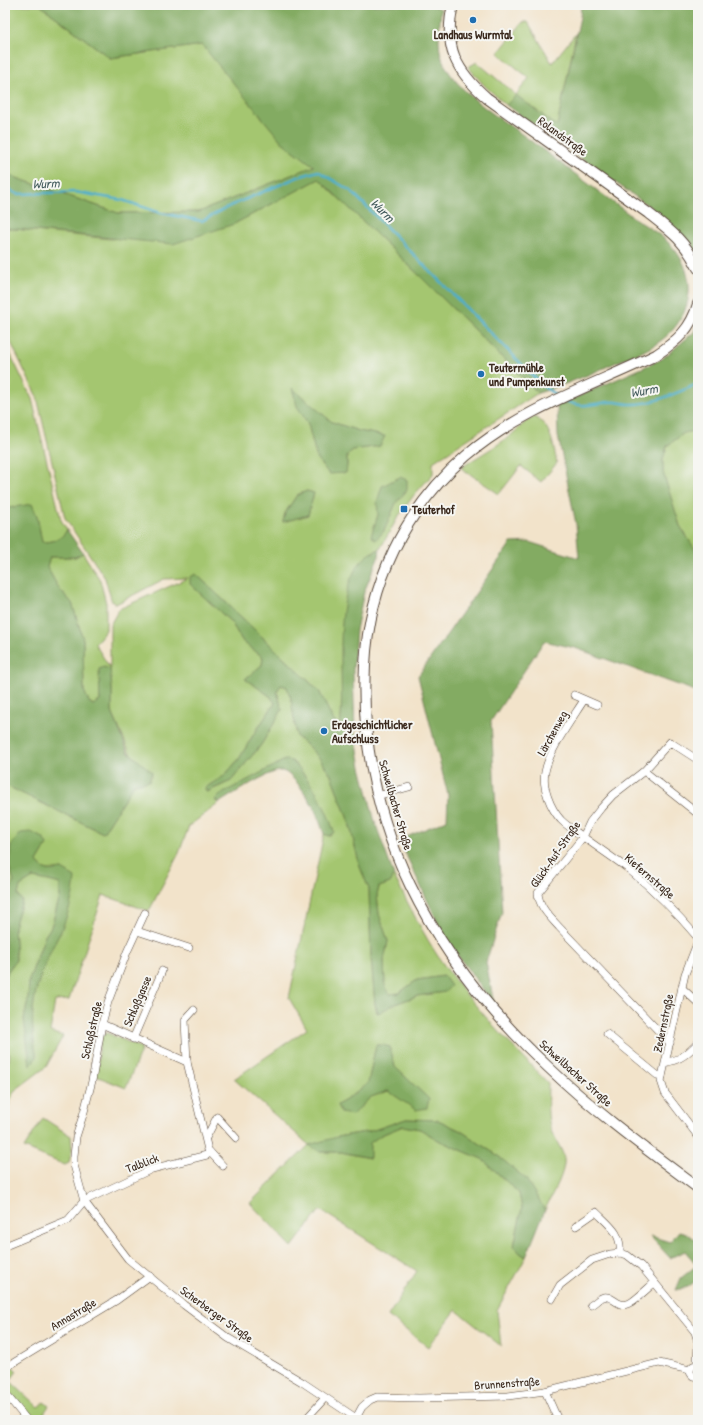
<svg xmlns="http://www.w3.org/2000/svg" width="703" height="1425" viewBox="0 0 703 1425" font-family="'Patrick Hand',sans-serif">
	<style>
		.green { fill: #a4c66f; stroke: #707846; fill-rule: evenodd }
		.forest { fill: #83ab62; stroke: #5f6a40 }
		.lines { fill: none; stroke-linecap: round; stroke-linejoin: round }
		.stream { stroke: #4dafcc; stroke-width: 2.5 }
		.street-casing { stroke: #564638; stroke-width: 8 }
		.secondary-casing { stroke: #564638; stroke-width: 12 }
		.street { stroke: #fff; stroke-width: 7 }
		.secondary { stroke: #fff; stroke-width: 10 }
		.poi-dot { fill: #1f6fb2; stroke: #f6f6f2; stroke-width: 1.5 }
		.labels { text-anchor: middle; dominant-baseline: central; stroke-width: 4; stroke-linejoin: round; paint-order: stroke }
		.poi-label { font-size: 12px; font-weight: bold; fill: #3b2a1e; stroke: #f6f6f2; text-anchor: start }
		.street-label { font-size: 12px; fill: #3b2a1e; stroke: #f6f6f2 }
		.water-label { font-size: 13px; font-style: italic; fill: #41595b; stroke: #f6f6f2 }
	</style>
	<rect width="100%" height="100%" fill="#f6f6f2"/>
	<filter id="ink" filterUnits="userSpaceOnUse"><feTurbulence type="fractalNoise" baseFrequency=".025" numOctaves="2"/><feDisplacementMap in="SourceGraphic" scale="8" xChannelSelector="R" yChannelSelector="G"/><feConvolveMatrix kernelMatrix="1 2 1 2 8 2 1 2 1" color-interpolation-filters="sRGB"/></filter>
	<filter id="wash" filterUnits="userSpaceOnUse"><feTurbulence type="fractalNoise" baseFrequency=".012" numOctaves="4" result="noise"/><feDisplacementMap in="SourceGraphic" scale="16" xChannelSelector="R" yChannelSelector="G"/><feGaussianBlur stdDeviation="0.9" result="paint"/><feColorMatrix in="noise" values="0 0 0 0 0 0 0 0 0 0 0 0 0 0 0 0 0 1.4 0 .05"/><feComposite in="paint" operator="in"/></filter>
	<g filter="url(#wash)">
		<rect width="100%" height="100%" fill="#f2e3ca"/>
		<g class="green">
			<path d="M 5,5 L 40,5 L 110,58 L 202,45 L 314,166 L 199,212 L 118,213 L 5,174 Z"/>
			<path d="M 523,22 L 528,22 L 552,63 L 576,33 L 557,127 L 516,96 L 506,105 L 484,85 L 468,67 L 477,62 L 516,95 L 529,78 L 498,53 Z"/>
			<path d="M 319,179 L 421,277 L 538,393 L 433,462 L 433,474 L 414,495 L 398,517 L 380,549 L 372,552 L 342,675 L 341,727 L 333,720 L 319,691 L 197,575 L 190,584 L 231,622 L 243,642 L 263,657 L 262,665 L 245,679 L 270,696 L 275,703 L 252,737 L 239,759 L 224,776 L 205,788 L 207,792 L 231,781 L 261,745 L 282,710 L 277,691 L 281,685 L 287,687 L 291,699 L 297,737 L 307,745 L 320,759 L 331,775 L 349,822 L 360,867 L 369,889 L 371,957 L 375,1004 L 377,1013 L 395,1004 L 417,996 L 445,992 L 444,976 L 417,980 L 399,993 L 390,995 L 385,986 L 384,960 L 388,941 L 379,915 L 377,895 L 379,887 L 390,883 L 394,876 C 409,905 423,934 441,961 C 472,1005 510,1044 548,1083 C 548,1099 546,1117 552,1133 C 556,1142 566,1153 564,1164 C 562,1180 551,1196 545,1210 L 525,1179 L 498,1156 L 461,1131 L 438,1120 L 406,1119 L 371,1131 L 337,1137 L 320,1152 L 341,1152 L 369,1158 L 369,1143 L 381,1135 L 403,1126 L 420,1129 L 440,1141 L 482,1159 L 519,1193 L 522,1208 L 514,1246 L 520,1253 L 526,1257 L 497,1310 L 501,1346 L 456,1310 L 428,1347 L 388,1316 L 417,1271 L 320,1210 L 292,1247 L 250,1203 L 309,1145 L 234,1079 L 307,1029 L 289,998 L 324,834 L 329,836 L 334,832 L 324,808 L 304,774 L 285,760 L 215,800 L 218,804 L 189,826 L 179,853 L 149,911 L 103,895 L 69,1000 L 55,1001 L 50,1032 L 63,1036 L 46,1067 L 14,1091 L 5,1116 L 5,1064 L 9,1061 L 10,1054 L 5,1052 L 5,979 L 8,971 L 16,960 L 14,927 L 22,901 L 18,895 L 20,886 L 33,878 L 49,881 L 60,884 L 60,897 L 51,927 L 45,936 L 29,980 L 28,1000 L 24,1019 L 37,1057 L 33,1039 L 32,1017 L 35,995 L 40,975 L 50,951 L 61,931 L 62,869 C 51,871 44,872 37,862 L 43,852 L 9,866 L 14,881 L 5,902 L 5,785 L 103,833 L 134,784 L 149,781 L 152,773 L 130,753 L 112,712 L 112,689 L 110,669 L 100,687 L 100,701 L 94,705 L 89,702 L 84,691 L 83,639 L 72,603 L 59,589 L 47,567 L 50,557 L 75,557 L 83,553 L 100,580 L 106,603 L 106,630 L 95,644 L 110,668 L 110,625 L 119,609 L 188,578 L 164,579 L 116,604 L 112,602 L 105,578 L 65,518 L 37,397 L 5,330 L 5,228 L 111,239 L 234,224 ZM 292,389 L 332,422 L 359,431 L 384,436 L 380,446 L 353,450 L 347,455 L 347,466 L 317,459 L 308,424 ZM 407,490 L 396,503 L 384,531 L 371,536 L 378,515 ZM 307,491 L 314,493 L 308,515 L 283,522 L 285,513 L 297,495 ZM 376,1045 L 390,1047 L 395,1067 L 422,1093 L 388,1091 L 371,1097 L 362,1106 L 341,1113 L 337,1105 L 346,1100 L 368,1083 Z"/>
			<path d="M 5,343 L 32,399 L 61,520 L 67,530 C 61,540 53,542 42,542 L 37,516 L 22,507 L 8,508 L 5,503 Z"/>
			<path d="M 534,417 C 552,425 553,446 557,463 L 541,482 L 521,466 L 499,494 L 461,468 C 476,457 492,449 506,439 C 516,432 523,422 534,417 Z"/>
			<path d="M 698,430 L 698,554 L 680,526 L 663,473 L 663,459 L 667,446 L 684,433 Z"/>
			<path d="M 107,1033 L 142,1048 L 126,1088 L 96,1076 L 101,1036 Z"/>
			<path d="M 43,1118 L 71,1136 L 72,1149 L 69,1163 L 65,1165 L 24,1148 Z"/>
			<path d="M 13,1367 L 17,1371 L 10,1381 L 38,1407 L 44,1402 L 49,1406 L 44,1413 L 52,1420 L 33,1420 L 6,1388 L 5,1385 L 5,1372 Z"/>
		</g>
		<g class="forest">
			<path d="M 40,5 L 432,5 L 441,9 C 440,26 436,45 443,61 C 456,92 500,118 527,138 C 564,165 600,193 637,220 C 651,229 665,237 675,250 C 701,283 689,323 656,344 C 644,352 630,357 617,362 C 591,374 565,385 538,393 L 421,277 L 319,179 L 234,224 L 173,244 L 5,228 L 5,174 L 118,213 L 199,212 L 314,166 L 282,142 L 202,45 L 110,58 Z"/>
			<path d="M 581,5 L 698,5 L 698,256 L 690,242 L 650,207 L 506,105 L 516,95 L 557,126 L 580,17 Z"/>
			<path d="M 698,320 L 698,430 L 684,433 L 667,446 L 663,459 L 663,472 L 680,526 L 698,554 L 698,692 L 575,648 L 544,641 L 491,721 L 502,912 L 486,962 L 494,1004 L 446,940 L 399,840 L 447,820 L 448,795 L 418,676 L 511,543 L 529,542 L 579,558 L 576,524 L 558,436 L 557,406 L 662,359 L 694,332 Z"/>
			<path d="M 292,388 L 332,422 L 359,431 L 385,436 L 380,446 L 353,450 L 347,455 L 347,466 L 346,473 L 329,474 L 317,459 L 308,424 L 297,406 Z"/>
			<path d="M 400,477 L 407,480 L 407,490 L 396,503 L 384,531 L 376,540 L 371,536 L 378,515 L 377,502 L 382,486 Z"/>
			<path d="M 307,491 L 314,493 L 308,515 L 283,522 L 285,513 L 297,495 Z"/>
			<path d="M 5,503 L 8,508 L 32,504 L 37,516 L 42,542 C 53,542 61,540 67,530 L 83,553 L 75,557 L 50,557 L 47,567 L 59,589 L 72,603 L 83,639 L 84,691 L 89,702 L 93,705 L 100,701 L 99,669 L 104,667 L 110,669 L 112,689 L 112,712 L 128,752 L 152,772 L 149,781 L 134,784 L 103,833 L 5,785 Z"/>
			<path d="M 380,549 L 379,556 L 364,592 L 356,630 L 353,670 L 355,733 L 361,767 L 375,822 L 394,876 L 390,883 L 379,887 L 377,895 L 379,914 L 388,941 L 384,960 L 385,986 L 390,994 L 399,993 L 417,980 L 444,976 L 451,986 L 445,992 L 417,996 L 395,1004 L 378,1013 L 375,1004 L 371,957 L 369,889 L 360,867 L 349,822 L 331,775 L 320,759 L 307,745 L 297,737 L 291,699 L 287,687 L 281,685 L 277,691 L 282,710 L 261,745 L 231,781 L 206,792 L 205,788 L 224,776 L 239,759 L 252,737 L 275,703 L 270,696 L 245,679 L 262,665 L 263,657 L 243,642 L 231,622 L 190,584 L 190,577 L 196,574 L 319,691 L 333,720 L 340,727 C 347,681 324,568 380,549 Z"/>
			<path d="M 285,760 L 292,761 C 311,780 326,806 334,832 L 329,836 L 324,834 C 321,826 318,816 314,808 C 309,799 293,773 282,771 C 271,769 230,796 219,803 L 215,800 L 219,795 Z"/>
			<path d="M 31,832 L 43,838 L 47,845 L 37,862 C 44,872 51,871 62,869 L 75,877 C 74,896 68,914 61,931 C 58,938 53,945 50,953 C 33,990 28,1017 37,1057 L 30,1065 L 24,1019 L 28,1000 L 29,980 L 45,936 L 51,927 L 60,897 L 60,884 L 49,881 L 33,878 L 20,886 L 18,895 L 22,901 L 14,927 L 16,960 L 8,971 L 5,979 L 5,902 L 14,881 L 9,866 L 11,845 L 21,833 Z"/>
			<path d="M 376,1045 L 383,1045 L 390,1047 L 395,1067 L 429,1099 L 427,1108 L 416,1110 L 388,1091 L 371,1097 L 352,1115 L 341,1113 L 337,1105 L 346,1100 L 368,1083 Z"/>
			<path d="M 406,1119 L 438,1120 L 461,1131 L 498,1156 L 526,1179 L 545,1210 L 526,1257 L 520,1253 L 514,1246 L 522,1208 L 519,1193 L 482,1159 L 440,1141 L 420,1129 L 403,1126 L 381,1135 L 370,1143 L 370,1158 L 341,1152 L 320,1152 L 309,1145 L 337,1137 L 371,1131 Z"/>
			<path d="M 679,1231 L 686,1233 L 698,1241 L 698,1279 L 688,1287 L 676,1290 L 681,1278 L 697,1265 L 685,1251 L 670,1258 L 650,1236 L 670,1242 Z"/>
		</g>
		<g class="lines">
			<g class="stream">
				<path d="M 5,187 L 17,194 L 75,192 L 122,200 L 161,213 L 202,221 L 230,206 L 298,177 L 318,171 L 351,191 L 545,388 L 558,396"/>
				<path d="M 564,400 C 579,409 592,404 609,402 C 616,401 622,404 630,404 C 652,405 678,392 698,384"/>
			</g>
		</g>
	</g>
	<g filter="url(#ink)">
		<g class="lines">
			<g class="street-casing">
				<g id="street">
					<path d="M 574,695 L 597,705"/>
					<path d="M 584,700 C 572,719 549,750 545,772 C 542,787 550,808 561,820 C 567,826 575,831 582,836 C 597,847 612,857 627,868 C 653,889 677,913 698,938"/>
					<path d="M 644,771 L 698,814"/>
					<path d="M 377,796 L 409,787"/>
					<path d="M 145,913 L 127,952 L 108,1002 L 102,1024 L 92,1081 L 84,1112 L 76,1137 L 74,1156 L 74,1165 L 84,1201 L 128,1259 L 184,1305 L 228,1338 L 302,1382 L 359,1420"/>
					<path d="M 137,931 L 189,948"/>
					<path d="M 698,941 L 685,974 L 661,1081 L 665,1093 L 698,1136"/>
					<path d="M 682,988 L 698,1003"/>
					<path d="M 194,1010 L 185,1020 L 187,1062 L 208,1150 L 223,1166"/>
					<path d="M 102,1024 L 187,1062"/>
					<path d="M 607,1034 L 657,1075 L 662,1076"/>
					<path d="M 133,1039 L 162,971"/>
					<path d="M 670,1043 L 559,927 C 550,917 539,907 538,893 L 583,837 L 590,822 L 601,808 L 613,795 L 644,771 L 670,742 L 698,760"/>
					<path d="M 666,1062 C 680,1061 689,1052 698,1043"/>
					<path d="M 206,1138 L 217,1117 L 236,1138"/>
					<path d="M 576,1226 L 596,1212 C 609,1225 622,1233 620,1253"/>
					<path d="M 5,1246 L 68,1220 L 84,1201 L 152,1169 L 207,1155 L 210,1152"/>
					<path d="M 552,1299 L 560,1285 L 592,1260 L 610,1254 L 620,1253 L 627,1255 L 641,1266 L 695,1332 L 698,1342 L 697,1365"/>
					<path d="M 591,1305 C 595,1303 598,1299 601,1298 C 611,1292 617,1308 627,1304 C 633,1303 649,1287 654,1283"/>
					<path d="M 693,1366 C 689,1369 689,1373 693,1376 L 698,1377"/>
					<path d="M 5,1368 L 117,1300 L 150,1276"/>
					<path d="M 545,1391 L 558,1420"/>
					<path d="M 5,1393 L 27,1420"/>
					<path d="M 356,1418 L 362,1407 L 370,1400 L 377,1397 L 419,1398 L 508,1396 L 545,1391 L 659,1363 L 690,1370"/>
					<path d="M 305,1420 L 325,1398"/>
				</g>
			</g>
			<g class="secondary-casing">
				<g id="secondary">
					<path d="M 453,5 C 443,47 456,71 487,98 L 648,213 C 671,231 685,241 698,268"/>
					<path d="M 698,304 C 691,329 677,341 656,355 C 592,386 521,409 466,456 C 404,510 369,584 365,665 C 357,825 433,959 547,1066 C 594,1111 646,1149 698,1188"/>
				</g>
			</g>
			<use href="#street" class="street"/>
			<use href="#secondary" class="secondary"/>
		</g>
	</g>
	<g class="poi-dot">
		<circle cx="473" cy="20" r="4"/>
		<circle cx="481" cy="374" r="4"/>
		<rect x="400" y="505" width="8" height="8" rx="2"/>
		<circle cx="324" cy="731" r="4"/>
	</g>
	<g class="labels">
		<g class="poi-label">
			<text x="473" y="34" text-anchor="middle">Landhaus Wurmtal</text>
			<text x="489" y="367">Teutermühle<tspan x="489" dy="14">und Pumpenkunst</tspan></text>
			<text x="412" y="509">Teuterhof</text>
			<text x="332" y="724">Erdgeschichtlicher<tspan x="332" dy="14">Aufschluss</tspan></text>
		</g>
		<g class="street-label">
			<text transform="translate(563 136) rotate(36)">Rolandstraße</text>
			<text transform="translate(552 733) rotate(-61)">Lärchenweg</text>
			<text transform="translate(396 805) rotate(74)">Schweilbacher Straße</text>
			<text transform="translate(555 854) rotate(-55)">Glück-Auf-Straße</text>
			<text transform="translate(650 876) rotate(41)">Kiefernstraße</text>
			<text transform="translate(137 1001) rotate(-67)">Schloßgasse</text>
			<text transform="translate(663 1023) rotate(-78)">Zedernstraße</text>
			<text transform="translate(91 1030) rotate(-77)">Schloßstraße</text>
			<text transform="translate(576 1073) rotate(42)">Schweilbacher Straße</text>
			<text transform="translate(142 1163) rotate(-21)">Talblick</text>
			<text transform="translate(73 1314) rotate(-31)">Annastraße</text>
			<text transform="translate(217 1314) rotate(36)">Scherberger Straße</text>
			<text transform="translate(507 1383) rotate(-4)">Brunnenstraße</text>
		</g>
		<g class="water-label">
			<text transform="translate(46 183) rotate(-2)">Wurm</text>
			<text transform="translate(383 210) rotate(45)">Wurm</text>
			<text transform="translate(644 390) rotate(-10)">Wurm</text>
		</g>
	</g>
	<rect width="703" height="1425" fill="none" stroke="#f6f6f2" stroke-width="20"/>
</svg>
